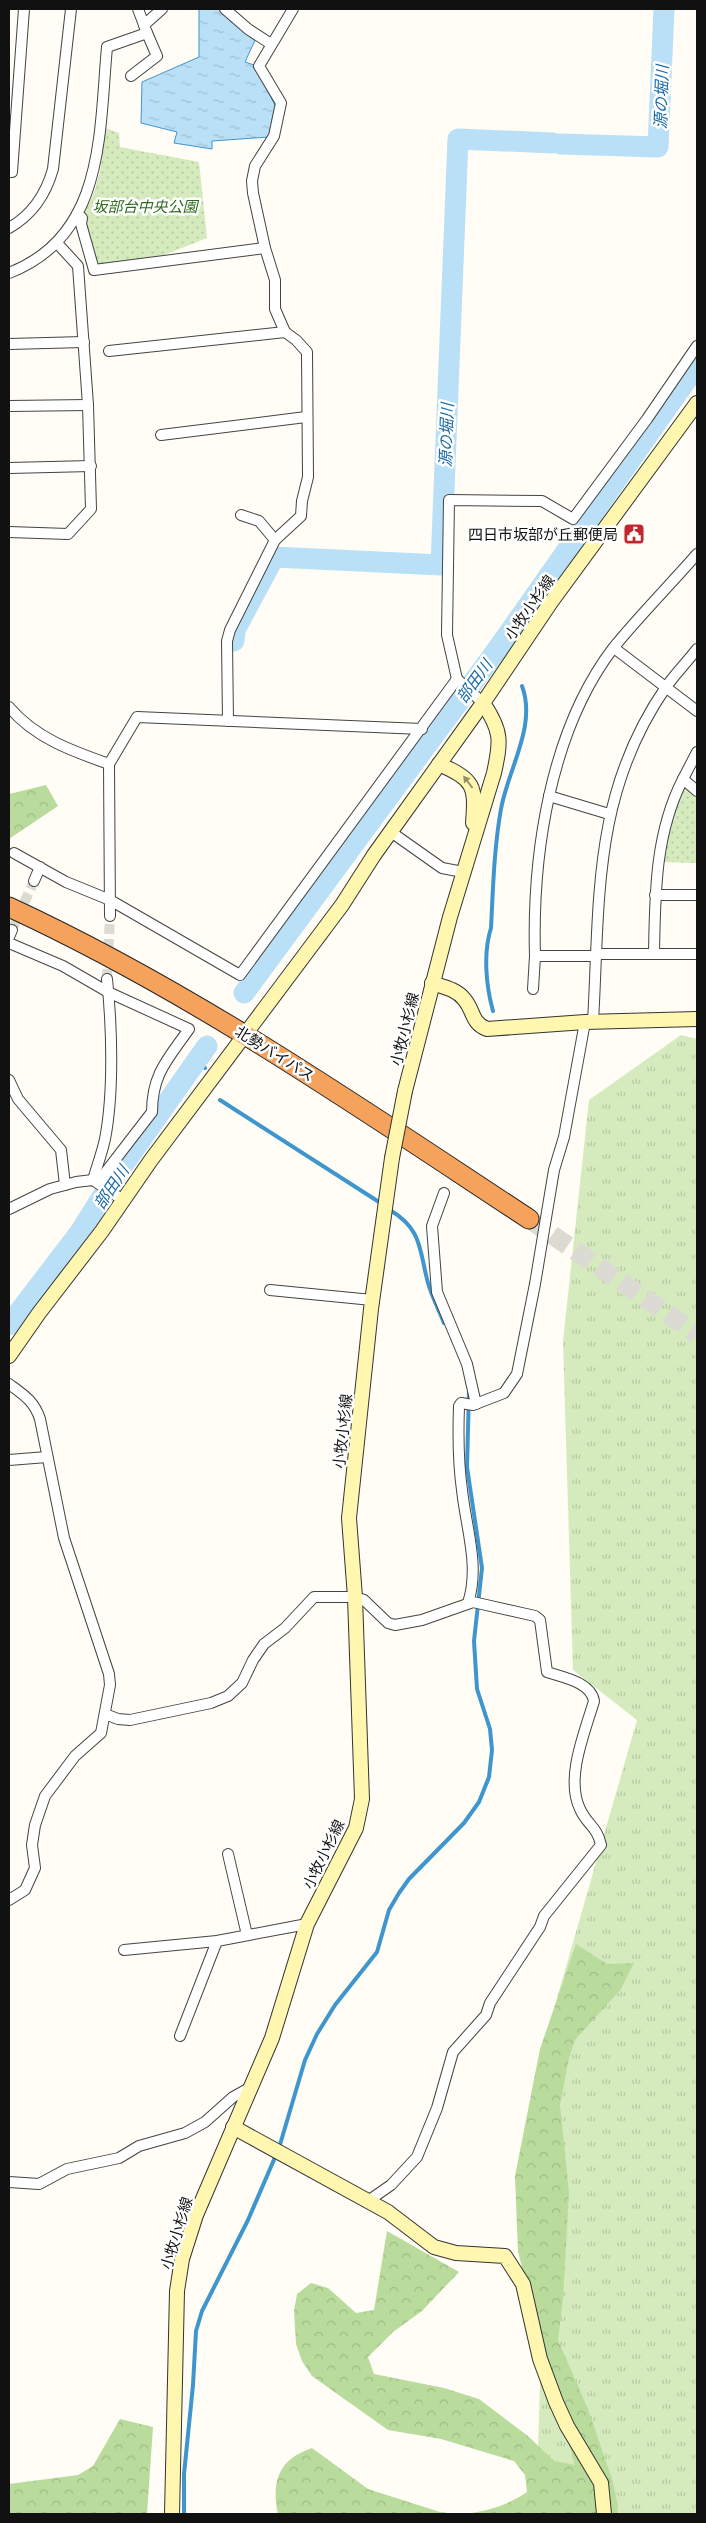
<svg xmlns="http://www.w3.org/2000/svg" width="706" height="2523" viewBox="0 0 706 2523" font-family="'PT Serif','Noto Sans JP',serif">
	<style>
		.grass { fill: url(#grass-tufts) }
		.forest { fill: url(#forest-crowns) }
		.park { fill: url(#park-dots) }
		.water { fill: url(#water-ripples); stroke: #3f96cf }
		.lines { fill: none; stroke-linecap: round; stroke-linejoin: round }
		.stream { stroke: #3f96cf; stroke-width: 4 }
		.river { stroke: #b9e0f7; stroke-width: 21 }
		.street-tunnel { stroke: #dbdad3; stroke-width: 10; stroke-dasharray: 10 5; stroke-linecap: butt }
		.highway-tunnel { stroke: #dbdad3; stroke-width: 19; stroke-dasharray: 19 9; stroke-linecap: butt }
		.street-casing { stroke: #444; stroke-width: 12 }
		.secondary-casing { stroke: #333; stroke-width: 16 }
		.highway-casing { stroke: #222; stroke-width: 21 }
		.street { stroke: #fff; stroke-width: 10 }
		.secondary { stroke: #fff6b0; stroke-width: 14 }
		.highway { stroke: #f5a25d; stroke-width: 19 }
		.secondary-bridge-casing { stroke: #333; stroke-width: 16; stroke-linecap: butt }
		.secondary-bridge { stroke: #fff6b0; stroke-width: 14 }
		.oneway { fill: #948f68 }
		.labels { text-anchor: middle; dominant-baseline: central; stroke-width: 5; stroke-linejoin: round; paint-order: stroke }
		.park-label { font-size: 15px; font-style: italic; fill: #2f6b1f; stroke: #fff }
		.poi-label { font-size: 15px; fill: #111; stroke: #fff; text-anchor: end }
		.street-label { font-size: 15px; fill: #111; stroke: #fff }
		.water-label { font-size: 16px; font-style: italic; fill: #1768a6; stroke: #fff }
	</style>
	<defs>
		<pattern id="grass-tufts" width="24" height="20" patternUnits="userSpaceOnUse" patternTransform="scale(1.25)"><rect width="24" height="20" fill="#d5ebbd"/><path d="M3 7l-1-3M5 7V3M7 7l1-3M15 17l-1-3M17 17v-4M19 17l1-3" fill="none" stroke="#b6c8a1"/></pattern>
		<pattern id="forest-crowns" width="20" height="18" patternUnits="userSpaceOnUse" patternTransform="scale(1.25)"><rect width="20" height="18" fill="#b9dc9c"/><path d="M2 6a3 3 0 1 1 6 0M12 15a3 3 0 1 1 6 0" fill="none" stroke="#9ebc85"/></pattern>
		<pattern id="park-dots" width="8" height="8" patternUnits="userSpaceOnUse" patternTransform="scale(1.25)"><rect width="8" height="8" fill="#d5ebbd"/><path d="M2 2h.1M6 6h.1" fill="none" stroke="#b6c8a1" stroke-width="1.8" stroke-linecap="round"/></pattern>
		<pattern id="water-ripples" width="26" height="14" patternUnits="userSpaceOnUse" patternTransform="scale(1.25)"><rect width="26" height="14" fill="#b9e0f7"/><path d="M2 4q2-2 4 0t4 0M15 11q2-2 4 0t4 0" fill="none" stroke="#9ebfd3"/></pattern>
	</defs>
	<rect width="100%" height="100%" fill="#fffdf5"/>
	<path class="grass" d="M 681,1035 L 697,1039 L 697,2514 L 536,2514 L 551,2019 L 637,1720 L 573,1670 L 563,1341 L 589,1100 Z"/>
	<g class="forest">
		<path d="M 46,785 L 58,806 L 9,839 L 9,794 Z"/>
		<path d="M 576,1944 L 607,1964 L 634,1963 L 621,1989 L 575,2040 L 569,2058 L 560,2105 L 569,2192 L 563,2299 L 558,2340 L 588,2409 L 612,2479 L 618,2506 L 617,2514 L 462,2514 C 486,2512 508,2505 527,2492 L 525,2475 L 514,2461 L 441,2439 L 388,2430 L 312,2376 L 302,2361 L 296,2344 L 294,2311 L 297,2294 L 311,2283 L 328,2288 L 356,2313 L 374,2310 L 387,2231 L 459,2272 L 422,2311 L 393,2332 L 368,2357 L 374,2374 L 444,2388 L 479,2399 L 528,2436 L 554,2461 L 575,2465 L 518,2252 L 515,2176 L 540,2049 Z"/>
		<path d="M 120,2419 L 153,2427 L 147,2514 L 9,2514 L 9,2484 L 78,2475 L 93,2466 Z"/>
		<path d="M 312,2448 L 368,2489 L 440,2512 L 456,2514 L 278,2514 C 271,2481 279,2459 312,2448 Z"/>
	</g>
	<g class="park">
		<path d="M 105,128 L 119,133 L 120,147 L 199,162 L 207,238 L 154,259 L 96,265 L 85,224 L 85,211 L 93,195 L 100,172 Z"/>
		<path d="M 687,787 L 697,796 L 697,863 L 662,862 L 667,833 L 682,788 Z"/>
	</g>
	<path class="water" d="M 199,9 L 219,9 L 246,33 L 256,38 L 245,62 L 254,65 L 276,107 L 269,137 L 212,141 L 212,149 L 174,143 L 177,132 L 141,123 L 142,82 L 199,57 Z"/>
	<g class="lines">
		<g class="stream">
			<path d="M 493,1011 C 486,986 483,953 491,928 C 493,889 494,848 501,809 C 508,769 537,726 522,686"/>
			<path d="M 199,1057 L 205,1068"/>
			<path d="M 220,1100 L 379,1202"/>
			<path d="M 390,1210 C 423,1230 419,1250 428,1283 C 432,1297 439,1310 444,1323"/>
			<path d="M 279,2148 L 305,2060 L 317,2034 L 335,2005 L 377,1952 L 389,1910 L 399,1893 L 409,1879 L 464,1823 L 479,1802 L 489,1777 L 492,1750 L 490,1729 L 477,1689 L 474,1641 L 482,1568 L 467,1467 L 469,1390"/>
			<path d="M 184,2514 L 184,2474 L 193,2385 L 196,2331 L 202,2311 L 248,2220 L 276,2155"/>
		</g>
		<g class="river">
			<path d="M 561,144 L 658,147 L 664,9"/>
			<path d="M 234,641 L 235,630 L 274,557 L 441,565 L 458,139 L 553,143"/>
			<path d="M 244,993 L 499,647 L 697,365"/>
			<path d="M 9,1325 L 80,1232 L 114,1178 L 207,1046"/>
		</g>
		<g class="street-tunnel">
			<path d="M 12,930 L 34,881"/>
			<path d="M 107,979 L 110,916"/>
		</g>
		<path class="highway-tunnel" d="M 529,1219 L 697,1334"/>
		<g class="street-casing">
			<g id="street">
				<path d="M 225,9 L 248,29 L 271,44"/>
				<path d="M 144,25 L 162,9"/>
				<path d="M 131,76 L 157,56 L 147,33"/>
				<path d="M 9,172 L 12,172 L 24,9"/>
				<path d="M 77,214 L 82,218 L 81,224 L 94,270 L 265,248"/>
				<path d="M 9,228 C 32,215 46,194 53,169 L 71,9"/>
				<path d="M 9,273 C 105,236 99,134 107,47 L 147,33 L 138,9"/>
				<path d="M 9,344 L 84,342"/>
				<path d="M 109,351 L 285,332"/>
				<path d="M 9,406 L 88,405"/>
				<path d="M 161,435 L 306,417"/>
				<path d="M 9,468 L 91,466"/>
				<path d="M 241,515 L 259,521 L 275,540"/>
				<path d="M 9,532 L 68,534 L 91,509 L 88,405 L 78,266 L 57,243"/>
				<path d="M 614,648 L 697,711"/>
				<path d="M 483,703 L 457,679 L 447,635 L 449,500 L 542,501 L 573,519 L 647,419 L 697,346"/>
				<path d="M 9,707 C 35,738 72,751 109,764"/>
				<path d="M 228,721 L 227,641 L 230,630 L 275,540 L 301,516 L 302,501 L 308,477 L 307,352 L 296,340 L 285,332 L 275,309 L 275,280 L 265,248 L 253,193 L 252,181 L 255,166 L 274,136 L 281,103 L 259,66 L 293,9"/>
				<path d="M 683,779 L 697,752"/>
				<path d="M 549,796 L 609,814"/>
				<path d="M 391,832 L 442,868 L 463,872"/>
				<path d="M 14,853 L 66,882 L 110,900 L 240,975 L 457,679"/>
				<path d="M 34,881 L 40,867"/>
				<path d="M 655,895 L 697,895"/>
				<path d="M 110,916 L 109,764 L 137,717 L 422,729"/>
				<path d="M 9,937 L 12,930"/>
				<path d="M 9,943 L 63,966 L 108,992 L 189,1029 C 168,1059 152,1074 152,1112 L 98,1182"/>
				<path d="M 597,954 L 697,954"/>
				<path d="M 654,954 C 655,894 655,833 683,779 L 697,791"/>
				<path d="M 597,956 L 535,956 C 532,855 550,730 614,647 C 640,615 670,585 697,554"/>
				<path d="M 533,989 L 535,956"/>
				<path d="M 593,1022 C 600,900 592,794 666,687 C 675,674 687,662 697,649"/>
				<path d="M 9,1080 L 18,1099 L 61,1150 L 65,1185"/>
				<path d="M 93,1180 C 97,1166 102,1153 105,1139 C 114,1092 112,1027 107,979"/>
				<path d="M 444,1193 L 432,1226 L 437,1292 L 467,1364 L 476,1404"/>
				<path d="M 9,1209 L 50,1189 L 76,1182 L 93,1180 L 123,1200"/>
				<path d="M 270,1290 L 372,1300"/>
				<path d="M 9,1384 C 24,1395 34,1401 40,1419 L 64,1538 L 109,1674 L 110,1685 L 101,1733 L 75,1756 L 45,1796 L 35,1825 L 32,1845 L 35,1868 L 25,1890 L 9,1900"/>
				<path d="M 9,1460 L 47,1457"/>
				<path d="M 468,1603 C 480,1566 466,1528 462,1490 C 458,1462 458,1434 459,1406 L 461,1403 L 473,1405 L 504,1393 L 517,1374 L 535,1284 L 554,1170 L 564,1137 L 585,1022"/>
				<path d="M 105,1714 L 118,1719 L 130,1720 L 211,1703 L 228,1696 L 242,1683 L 253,1660 L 264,1644 L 285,1628 L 314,1597 L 355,1597 L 364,1600 L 388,1623 L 395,1625 L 422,1620 L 473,1602 L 535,1616 L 540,1620 L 547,1672 C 562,1677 591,1682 594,1701 C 585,1732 565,1778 580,1809 C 587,1825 597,1826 601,1845 L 544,1916 L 540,1927 L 490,2003 L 486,2015 L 453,2052 L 437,2108 L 417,2157 L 391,2185 L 368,2201"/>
				<path d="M 228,1854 L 247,1935"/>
				<path d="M 124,1950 L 217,1941 L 307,1924"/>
				<path d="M 180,2036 L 217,1941"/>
				<path d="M 9,2182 L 39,2184 L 67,2169 L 119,2158 L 139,2146 L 185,2133 L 205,2122 L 233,2097 L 251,2087"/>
			</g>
		</g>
		<g class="secondary-casing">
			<g id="secondary">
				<path d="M 439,764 C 474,780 476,785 473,823"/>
				<path d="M 432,983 C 443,987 456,989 464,999 C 474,1010 471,1023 487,1029 L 585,1022 L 697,1019"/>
				<path d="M 405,1091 L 450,917 L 494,773 C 501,741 502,731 483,703"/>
				<path d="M 9,1356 L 39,1313 L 102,1231 L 151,1160 L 342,905 L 374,855 L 483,703 L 551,602 L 697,403"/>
				<path d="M 233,2127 L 388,2212 L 434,2247 L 456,2253 L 505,2256 L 523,2284 L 540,2359 L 556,2402 L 567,2426 L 601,2483 L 604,2514"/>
				<path d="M 172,2514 L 177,2291 L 182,2259 L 196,2215 L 272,2038 L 307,1924 L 356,1828 L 362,1799 L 355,1597 L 349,1518 L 371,1309 L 392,1158"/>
			</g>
		</g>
		<g class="highway-casing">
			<path id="highway" d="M 9,907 C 193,992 360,1108 529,1219"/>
		</g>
		<use href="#street" class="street"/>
		<use href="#secondary" class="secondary"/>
		<use href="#highway" class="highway"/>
		<g class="secondary-bridge-casing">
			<path id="secondary-bridge" d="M 392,1158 L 405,1091"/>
		</g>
		<use href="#secondary-bridge" class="secondary-bridge"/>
	</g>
	<defs><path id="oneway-solid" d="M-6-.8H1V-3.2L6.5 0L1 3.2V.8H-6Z" transform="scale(1.25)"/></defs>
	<use class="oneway" href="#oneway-solid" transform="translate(468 782) rotate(-127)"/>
	<defs>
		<g id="civic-square" transform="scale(1.125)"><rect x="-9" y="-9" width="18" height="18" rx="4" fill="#c4262e" stroke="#fff"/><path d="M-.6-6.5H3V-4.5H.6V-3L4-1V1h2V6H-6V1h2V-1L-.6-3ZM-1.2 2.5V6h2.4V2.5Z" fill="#fff"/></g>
	</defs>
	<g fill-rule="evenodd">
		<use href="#civic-square" x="634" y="534"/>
	</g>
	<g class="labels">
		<g class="park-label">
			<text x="145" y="206">坂部台中央公園</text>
		</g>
		<g class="poi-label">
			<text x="618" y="534">四日市坂部が丘郵便局</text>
		</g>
		<g class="street-label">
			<text transform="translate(529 607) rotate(-55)">小牧小杉線</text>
			<text transform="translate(404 1029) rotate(-76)">小牧小杉線</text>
			<text transform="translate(275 1053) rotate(32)">北勢バイパス</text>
			<text transform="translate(342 1431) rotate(-84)">小牧小杉線</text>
			<text transform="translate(323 1854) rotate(-64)">小牧小杉線</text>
			<text transform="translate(176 2233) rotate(-73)">小牧小杉線</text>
		</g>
		<g class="water-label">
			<text transform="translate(661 97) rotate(-88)">源の堀川</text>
			<text transform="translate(446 435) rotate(-88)">源の堀川</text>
			<text transform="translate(474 681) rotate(-54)">部田川</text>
			<text transform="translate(111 1187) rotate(-56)">部田川</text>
		</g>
	</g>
	<rect width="706" height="2523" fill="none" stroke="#111111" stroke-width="20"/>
</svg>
